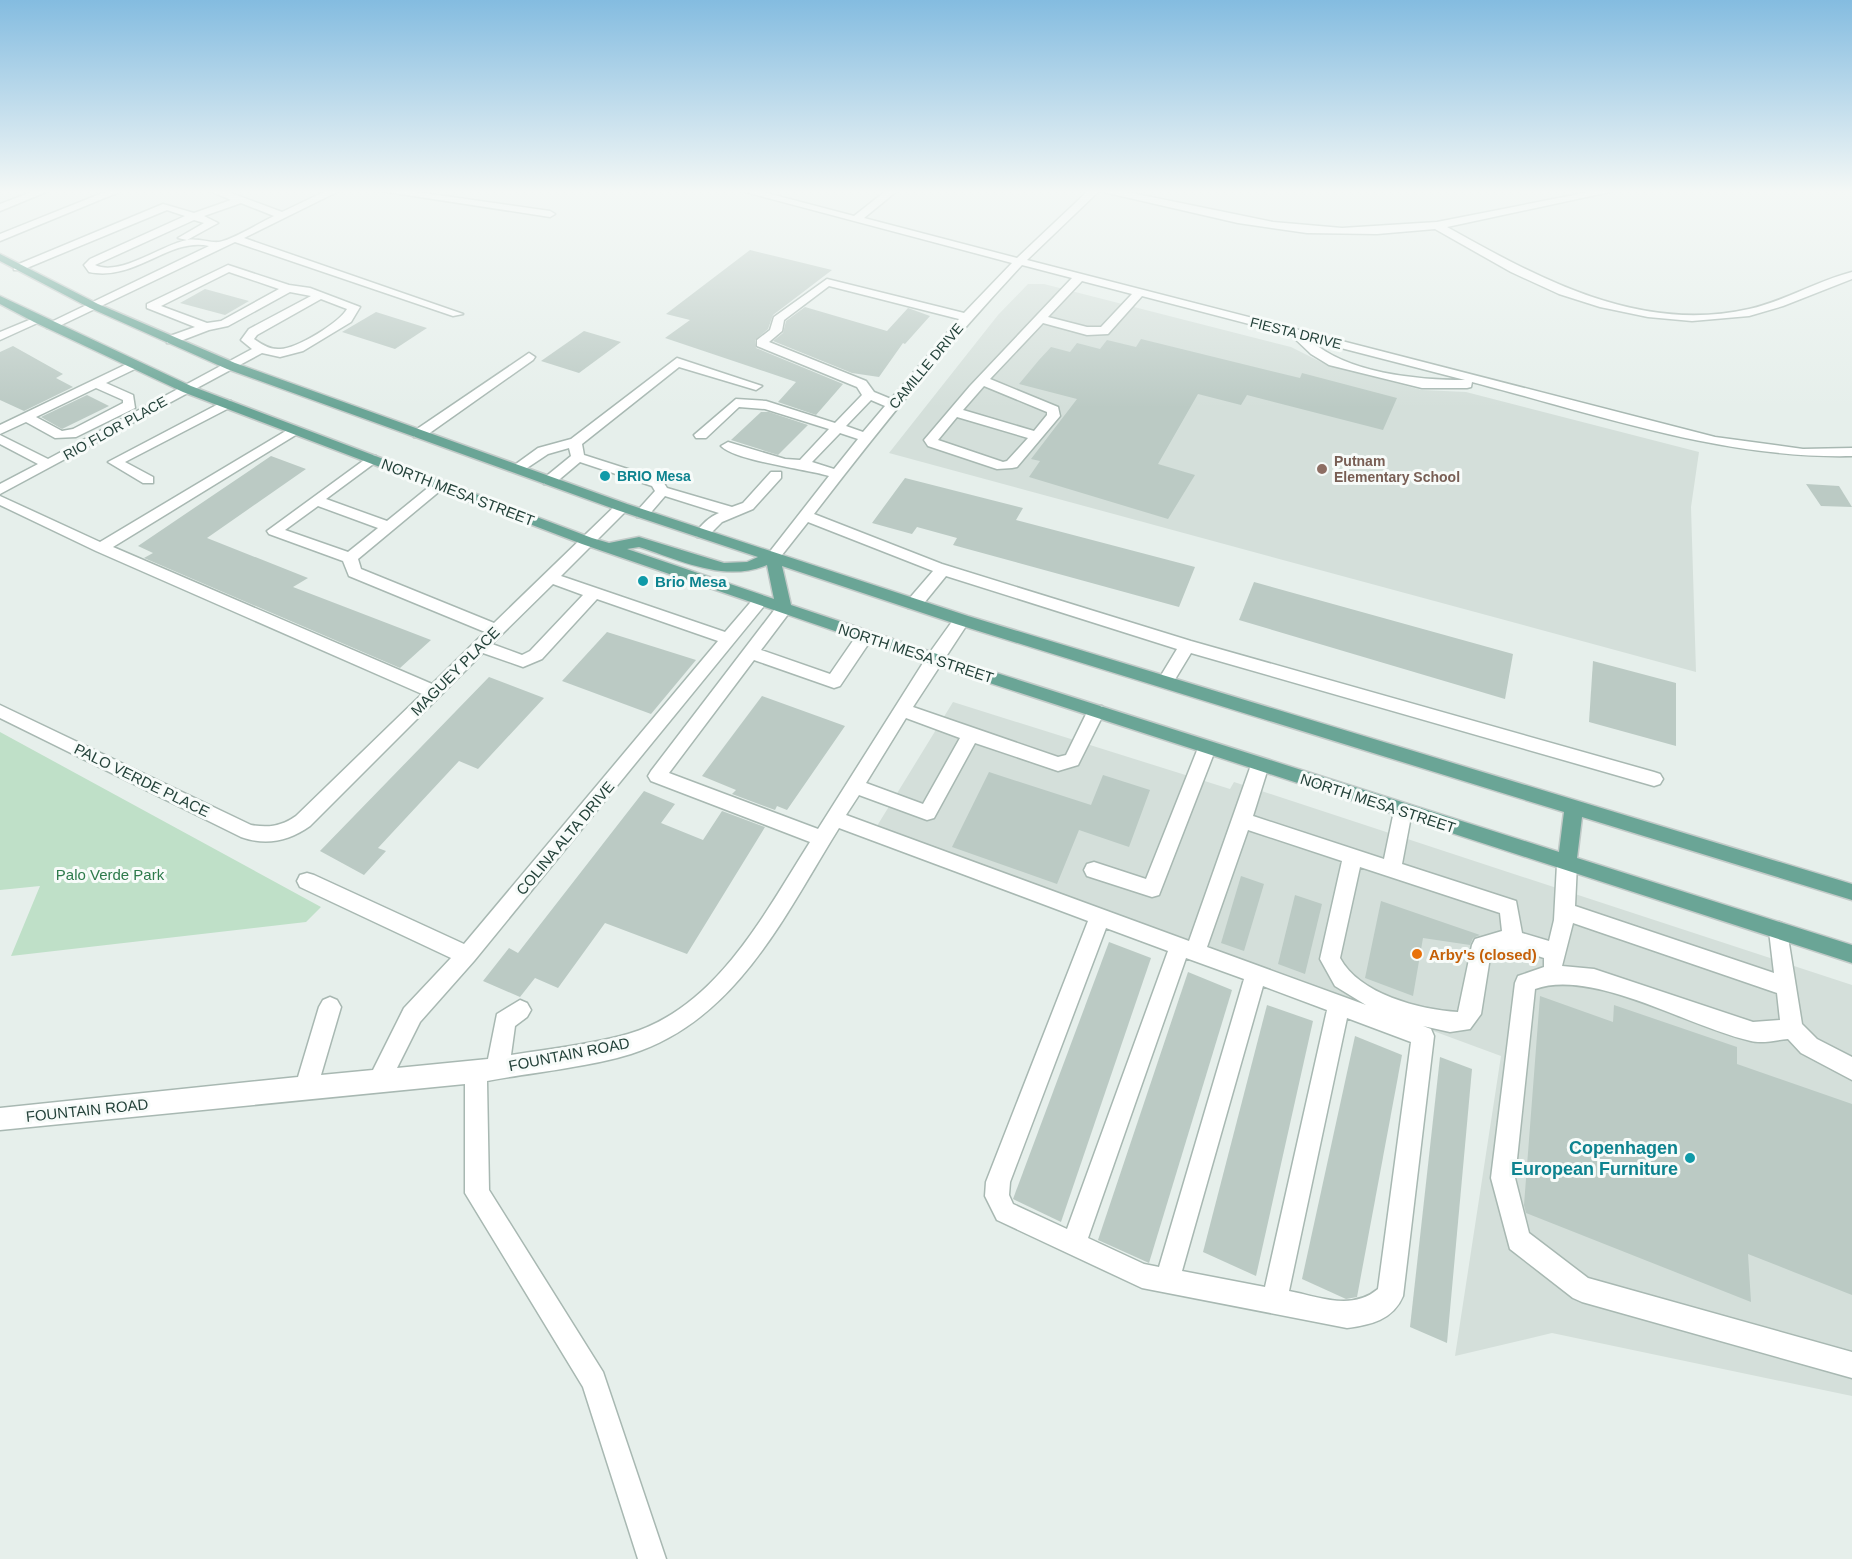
<svg xmlns="http://www.w3.org/2000/svg" width="1852" height="1559" viewBox="0 0 1852 1559" font-family="Helvetica,sans-serif">
	<style>
		.built { fill: #d4dfda }
		.green { fill: #bfe0c8 }
		.building { fill: #bbcac4 }
		.lines { fill: none; stroke-linecap: round; stroke-linejoin: round }
		.minor-casing { stroke: #a8b8b2; stroke-width: 3 }
		.major-casing { stroke: #c2cac8; stroke-width: 3 }
		.minor { fill: #fff; fill-rule: evenodd }
		.major { fill: #6aa596; fill-rule: evenodd }
		.education-dot { fill: #8d6e63; stroke: #f7fbf9; stroke-width: 2 }
		.culture-dot { fill: #0f9aa8; stroke: #f7fbf9; stroke-width: 2 }
		.food-dot { fill: #e8710a; stroke: #f7fbf9; stroke-width: 2 }
		.labels { text-anchor: middle; dominant-baseline: central; stroke-width: 6; stroke-linejoin: round; paint-order: stroke }
		.far-street-label { font-size: 14px; fill: #24423a; stroke: #f7fbf9 }
		.far-education-label { font-size: 14px; font-weight: bold; fill: #785e54; stroke: #f7fbf9; text-anchor: start }
		.far-culture-label { font-size: 14px; font-weight: bold; fill: #0d838f; stroke: #f7fbf9; text-anchor: start }
		.street-label { font-size: 15px; fill: #24423a; stroke: #f7fbf9 }
		.culture-label { font-size: 15px; font-weight: bold; fill: #0d838f; stroke: #f7fbf9; text-anchor: start }
		.park-label { font-size: 15px; fill: #2d7a4b; stroke: #f7fbf9 }
		.food-label { font-size: 15px; font-weight: bold; fill: #c56008; stroke: #f7fbf9; text-anchor: start }
		.near-culture-label { font-size: 18px; font-weight: bold; fill: #0d838f; stroke: #f7fbf9; text-anchor: end }
	</style>
	<rect width="100%" height="100%" fill="#e6efeb"/>
	<g class="built">
		<path d="M 1028,284 L 1044,284 L 1291,347 L 1327,365 L 1422,390 L 1466,392 L 1699,452 L 1691,507 L 1696,672 L 889,453 L 998,315 Z"/>
		<path d="M 953,702 L 1230,789 L 1234,782 L 1852,985 L 1852,1396 L 1552,1333 L 1455,1356 L 1501,1056 L 877,826 Z"/>
	</g>
	<path class="green" d="M 0,732 L 321,907 L 306,922 L 11,956 L 40,886 L 0,890 Z"/>
	<g class="building">
		<path d="M 750,250 L 832,270 L 773,315 L 768,329 L 755,340 L 756,348 L 843,384 L 816,415 L 778,402 L 796,382 L 665,338 L 690,320 L 666,314 Z"/>
		<path d="M 205,289 L 249,301 L 225,315 L 180,303 Z"/>
		<path d="M 805,307 L 887,331 L 908,308 L 930,316 L 905,344 L 903,343 L 879,377 L 852,373 L 773,341 L 783,333 L 786,321 Z"/>
		<path d="M 376,312 L 427,328 L 395,349 L 342,332 Z"/>
		<path d="M 584,331 L 621,342 L 579,373 L 541,361 Z"/>
		<path d="M 1141,339 L 1300,378 L 1302,373 L 1397,398 L 1383,430 L 1247,395 L 1241,405 L 1198,394 L 1158,464 L 1195,475 L 1168,519 L 1029,477 L 1040,461 L 1031,459 L 1077,399 L 1019,384 L 1039,360 L 1051,347 L 1070,352 L 1077,343 L 1100,349 L 1107,340 L 1136,347 Z"/>
		<path d="M 13,346 L 63,374 L 56,378 L 73,387 L 24,411 L 0,400 L 0,352 Z"/>
		<path d="M 87,395 L 109,406 L 62,429 L 41,417 Z"/>
		<path d="M 761,412 L 769,412 L 808,425 L 778,455 L 731,440 Z"/>
		<path d="M 271,456 L 306,469 L 207,538 L 308,578 L 293,587 L 431,640 L 400,668 L 144,558 L 153,553 L 138,546 Z"/>
		<path d="M 905,478 L 1023,508 L 1016,520 L 1195,567 L 1179,607 L 953,545 L 957,538 L 917,527 L 912,534 L 872,523 Z"/>
		<path d="M 1806,484 L 1839,486 L 1852,507 L 1821,506 Z"/>
		<path d="M 1254,582 L 1513,654 L 1505,699 L 1239,620 Z"/>
		<path d="M 607,632 L 696,660 L 651,714 L 562,681 Z"/>
		<path d="M 1593,661 L 1676,683 L 1676,746 L 1589,722 Z"/>
		<path d="M 489,677 L 544,698 L 478,769 L 459,761 L 378,848 L 386,851 L 364,875 L 320,851 Z"/>
		<path d="M 762,696 L 845,726 L 787,810 L 777,806 L 775,810 L 732,794 L 736,790 L 702,776 Z"/>
		<path d="M 989,772 L 1091,805 L 1103,775 L 1150,790 L 1129,847 L 1079,830 L 1057,884 L 952,847 Z"/>
		<path d="M 644,791 L 675,804 L 661,823 L 703,840 L 722,811 L 765,827 L 687,954 L 605,923 L 558,988 L 535,978 L 520,997 L 483,981 L 509,948 L 518,953 Z"/>
		<path d="M 1241,876 L 1264,884 L 1244,951 L 1221,943 Z"/>
		<path d="M 1295,895 L 1322,904 L 1305,974 L 1278,964 Z"/>
		<path d="M 1381,901 L 1480,935 L 1473,938 L 1470,945 L 1423,938 L 1413,996 L 1365,978 Z"/>
		<path d="M 1109,942 L 1151,958 L 1061,1222 L 1013,1199 Z"/>
		<path d="M 1188,972 L 1232,990 L 1149,1263 L 1098,1240 Z"/>
		<path d="M 1540,996 L 1613,1022 L 1614,1005 L 1737,1047 L 1737,1064 L 1852,1104 L 1852,1295 L 1748,1254 L 1751,1302 L 1526,1213 L 1524,1205 Z"/>
		<path d="M 1267,1005 L 1313,1021 L 1256,1276 L 1203,1252 Z"/>
		<path d="M 1355,1036 L 1402,1055 L 1357,1297 L 1346,1299 L 1302,1279 Z"/>
		<path d="M 1440,1057 L 1472,1069 L 1447,1343 L 1410,1327 Z"/>
	</g>
	<g class="lines">
		<g class="minor-casing">
			<g id="minor">
				<path d="M 37,190 L 51,190 L 0,211 L 0,204 Z"/>
				<path d="M 110,190 L 124,190 L 0,241 L 0,234 Z"/>
				<path d="M 208,190 L 223,190 L 282,212 L 328,190 L 341,190 L 244,238 L 463,314 L 453,316 L 235,242 L 55,328 L 47,328 L 47,324 L 209,246 C 169,237 135,282 89,272 L 84,265 L 90,259 L 185,216 L 167,210 L 22,270 L 14,270 L 14,266 L 163,204 L 194,213 L 231,200 ZM 241,203 L 274,216 C 259,223 234,239 219,242 C 210,243 198,238 187,240 C 161,245 120,277 95,265 L 194,220 L 204,223 L 178,238 L 187,240 L 218,223 L 204,216 Z"/>
				<path d="M 374,190 L 402,190 L 550,211 L 555,214 L 550,217 Z"/>
				<path d="M 738,190 L 755,190 L 854,216 L 887,190 L 898,190 L 864,218 L 1017,258 L 1089,190 L 1117,190 L 1273,222 L 1342,228 L 1437,222 L 1599,190 L 1619,190 L 1447,227 C 1538,278 1639,334 1749,309 C 1785,301 1817,281 1852,272 L 1852,279 L 1783,306 L 1749,316 L 1692,321 L 1648,317 L 1600,307 L 1559,294 L 1511,272 L 1435,229 L 1377,234 L 1307,233 L 1238,223 L 1099,191 L 1027,260 L 1715,437 L 1803,449 L 1852,448 L 1852,456 C 1722,459 1596,414 1472,382 L 1471,387 L 1467,388 L 1422,388 L 1329,365 L 1311,354 L 1291,335 L 1142,296 L 1108,334 L 1087,335 L 1043,323 L 990,379 L 1058,407 L 1060,416 L 1017,467 L 1012,468 L 997,469 L 928,446 L 924,440 L 970,386 L 1072,278 L 1022,265 C 947,345 880,428 814,514 L 942,564 L 1191,641 L 1654,772 L 1660,774 L 1663,779 L 1660,784 L 1654,786 L 1191,653 L 1171,686 L 1165,688 L 1157,682 L 1177,649 L 946,576 L 920,608 L 908,608 L 906,604 L 908,600 L 933,571 L 808,522 L 778,560 L 768,560 L 766,557 L 768,554 L 829,476 C 805,469 736,461 721,446 L 728,442 L 785,459 L 800,460 L 829,429 L 765,409 L 739,407 L 706,438 L 696,438 L 694,435 L 736,399 L 766,401 L 835,423 L 862,395 L 857,387 L 757,346 L 757,340 L 770,330 L 774,317 L 827,279 L 964,313 L 1012,263 ZM 1082,281 L 1132,294 L 1101,327 L 1087,327 L 1048,317 ZM 829,286 L 959,319 L 891,399 L 874,392 L 866,381 L 769,342 L 782,331 L 784,320 ZM 1310,340 L 1465,380 C 1416,380 1347,373 1310,340 ZM 984,386 L 1047,412 L 1047,415 L 1034,431 L 963,410 ZM 871,400 L 885,406 L 863,432 L 846,426 ZM 957,417 L 1028,438 L 1007,461 L 1003,462 L 938,440 ZM 840,433 L 858,439 L 834,469 L 812,462 Z"/>
				<path d="M 228,265 L 289,285 L 310,288 L 360,307 L 351,322 L 303,351 L 280,357 L 262,353 L 0,494 L 0,484 L 38,464 L 0,444 L 0,435 L 48,459 L 252,349 L 241,340 L 249,329 L 311,296 L 290,292 L 228,326 L 209,330 L 175,343 L 167,343 L 167,337 L 195,327 L 147,308 L 147,304 ZM 229,272 L 279,289 L 221,321 L 207,323 L 161,306 ZM 321,299 L 347,309 C 340,322 297,349 280,349 C 270,350 261,344 254,339 L 257,335 Z"/>
				<path d="M 34,318 L 44,320 L 0,340 L 0,332 Z"/>
				<path d="M 529,353 L 535,357 L 533,360 L 424,437 L 414,437 L 414,431 Z"/>
				<path d="M 677,358 L 762,386 L 756,390 L 679,367 L 582,444 L 584,455 L 662,480 L 667,488 L 732,507 L 743,503 L 771,472 L 781,472 L 781,478 L 753,509 L 722,522 L 707,537 L 697,537 L 695,534 C 701,525 709,517 719,513 L 665,496 L 647,517 L 637,517 L 637,511 L 655,491 L 652,486 L 580,462 L 554,484 L 544,484 L 544,478 L 571,456 L 569,448 L 548,454 L 521,472 L 516,473 L 509,469 L 538,448 L 571,439 Z"/>
				<path d="M 133,361 L 139,365 L 137,368 L 106,383 L 133,395 L 135,408 L 76,437 L 55,438 L 26,422 L 0,434 L 0,425 ZM 96,388 L 123,400 L 123,403 L 73,429 L 62,431 L 36,417 Z"/>
				<path d="M 226,400 L 231,401 L 231,407 L 125,462 L 153,477 L 153,483 L 143,483 L 108,462 Z"/>
				<path d="M 294,426 L 301,430 L 299,433 L 113,547 L 432,684 L 485,632 L 349,576 L 343,561 L 269,534 L 267,531 L 371,455 L 376,456 L 376,462 L 326,499 L 387,521 L 435,482 L 440,481 L 447,485 L 358,559 L 361,569 L 494,623 L 617,504 L 622,503 L 629,507 L 627,510 L 561,576 L 725,632 L 755,597 L 760,596 L 768,601 L 474,961 L 420,1022 L 397,1068 L 488,1059 L 497,1014 L 520,1000 L 527,1003 L 531,1010 L 527,1017 L 515,1026 L 511,1055 C 549,1049 590,1045 628,1034 C 717,1008 764,914 810,842 L 651,781 L 648,776 L 651,771 L 778,605 L 790,605 L 792,609 L 761,650 L 830,674 L 859,632 L 871,632 L 873,636 L 871,640 L 840,686 L 834,688 L 754,660 L 669,773 L 818,829 L 928,655 L 956,616 L 962,615 L 970,620 L 913,707 L 1058,757 L 1066,755 L 1090,706 L 1102,706 L 1105,711 L 1078,765 L 1058,771 L 975,743 L 934,818 L 927,820 L 859,795 L 846,815 L 1189,941 L 1251,765 L 1254,760 L 1266,760 L 1269,765 L 1253,816 L 1384,859 L 1394,811 L 1396,806 L 1403,804 L 1410,806 L 1412,811 L 1402,864 L 1516,901 L 1522,933 L 1549,941 L 1554,920 L 1557,864 L 1560,858 L 1567,856 L 1574,858 L 1577,864 L 1575,906 L 1774,973 L 1769,931 L 1772,925 L 1779,922 L 1786,925 L 1802,1024 L 1817,1039 L 1852,1057 L 1852,1080 L 1801,1053 L 1788,1039 C 1776,1040 1762,1044 1751,1041 C 1691,1028 1593,968 1535,989 L 1515,1178 L 1529,1233 L 1588,1278 L 1852,1352 L 1852,1378 L 1582,1302 L 1573,1298 L 1510,1249 L 1491,1178 L 1515,983 L 1518,976 L 1544,967 L 1544,958 L 1519,950 L 1491,951 L 1481,1014 L 1470,1029 L 1450,1032 L 1423,1026 L 1431,1029 L 1434,1036 L 1403,1296 C 1393,1320 1370,1325 1347,1328 L 1142,1288 L 997,1220 L 985,1196 L 986,1182 L 1088,921 L 839,828 C 784,916 737,1020 631,1054 C 585,1068 534,1072 487,1081 L 489,1190 L 603,1372 L 666,1559 L 638,1559 L 583,1387 L 465,1193 L 465,1084 L 0,1130 L 0,1108 L 298,1077 L 319,1007 L 323,1000 L 330,997 L 337,1000 L 341,1007 L 321,1075 L 373,1070 L 404,1008 L 451,958 L 300,887 L 297,881 L 300,875 L 307,873 L 314,875 L 464,944 L 718,641 L 597,599 L 542,659 L 523,667 L 483,653 L 310,826 C 289,841 266,846 241,837 L 0,718 L 0,705 L 251,825 C 269,828 282,826 296,816 L 422,694 L 96,551 L 0,505 L 0,496 L 100,542 ZM 318,506 L 378,528 L 348,552 L 285,530 ZM 553,584 L 583,595 L 530,651 L 522,655 L 492,644 ZM 906,718 L 960,738 L 923,804 L 866,783 ZM 1248,830 L 1342,861 L 1320,959 L 1335,986 L 1366,1005 L 1207,947 ZM 1360,867 L 1500,913 L 1502,931 L 1475,939 L 1472,945 L 1458,1012 C 1420,1010 1359,994 1340,958 ZM 1573,923 L 1777,993 L 1780,1020 L 1753,1022 L 1594,969 L 1562,966 ZM 1106,928 L 1168,951 L 1067,1229 L 1013,1204 L 1009,1195 L 1010,1182 ZM 1186,958 L 1244,979 L 1159,1267 L 1144,1264 L 1088,1238 ZM 1263,986 L 1327,1010 L 1265,1287 L 1182,1271 ZM 1347,1018 L 1411,1042 L 1378,1289 C 1352,1311 1320,1297 1289,1291 Z"/>
				<path d="M 1207,741 L 1213,743 L 1216,748 L 1159,895 L 1152,897 L 1087,876 L 1084,870 L 1087,864 L 1094,862 L 1146,879 L 1198,748 L 1201,743 Z"/>
			</g>
		</g>
		<g class="major-casing">
			<path id="major" d="M 0,254 L 98,304 L 235,363 L 627,504 L 968,616 L 1852,884 L 1852,900 L 1582,817 L 1577,858 L 1852,945 L 1852,963 L 928,663 L 582,544 L 183,392 L 34,322 L 0,304 L 0,296 L 191,386 L 592,538 L 609,543 L 639,537 L 724,563 L 747,562 L 758,557 L 617,510 L 227,369 L 90,308 L 0,261 ZM 639,547 C 680,560 724,583 767,565 L 774,599 L 627,549 ZM 782,566 L 956,624 L 1564,812 L 1559,852 L 940,655 L 791,605 Z"/>
		</g>
		<use href="#minor" class="minor"/>
		<use href="#major" class="major"/>
	</g>
	<linearGradient id="sky" x2="0" y2="1"><stop stop-color="#84bce0"/><stop offset="0.47" stop-color="#f4f8f6"/><stop offset="1" stop-color="#f4f8f6" stop-opacity="0"/></linearGradient>
	<rect width="1852" height="408" fill="url(#sky)"/>
	<circle class="education-dot" cx="1322" cy="469" r="6"/>
	<g class="culture-dot">
		<circle cx="605" cy="476" r="6"/>
		<circle cx="643" cy="581" r="6"/>
		<circle cx="1690" cy="1158" r="6"/>
	</g>
	<circle class="food-dot" cx="1417" cy="954" r="6"/>
	<g class="labels">
		<g class="far-street-label">
			<text transform="translate(1296 333) rotate(14)">FIESTA DRIVE</text>
			<text transform="translate(926 366) rotate(-50)">CAMILLE DRIVE</text>
			<text transform="translate(115 428) rotate(-29)">RIO FLOR PLACE</text>
		</g>
		<g class="far-education-label">
			<text x="1334" y="461">Putnam<tspan x="1334" dy="16">Elementary School</tspan></text>
		</g>
		<g class="far-culture-label">
			<text x="617" y="476">BRIO Mesa</text>
		</g>
		<g class="street-label">
			<text transform="translate(458 492) rotate(21)">NORTH MESA STREET</text>
			<text transform="translate(916 653) rotate(18)">NORTH MESA STREET</text>
			<text transform="translate(455 671) rotate(-45)">MAGUEY PLACE</text>
			<text transform="translate(142 780) rotate(26)">PALO VERDE PLACE</text>
			<text transform="translate(1378 803) rotate(18)">NORTH MESA STREET</text>
			<text transform="translate(565 838) rotate(-50)">COLINA ALTA DRIVE</text>
			<text transform="translate(569 1054) rotate(-11)">FOUNTAIN ROAD</text>
			<text transform="translate(87 1110) rotate(-6)">FOUNTAIN ROAD</text>
		</g>
		<g class="culture-label">
			<text x="655" y="581">Brio Mesa</text>
		</g>
		<g class="park-label">
			<text x="110" y="874">Palo Verde Park</text>
		</g>
		<g class="food-label">
			<text x="1429" y="954">Arby's (closed)</text>
		</g>
		<g class="near-culture-label">
			<text x="1678" y="1148">Copenhagen<tspan x="1678" dy="21">European Furniture</tspan></text>
		</g>
	</g>
</svg>
